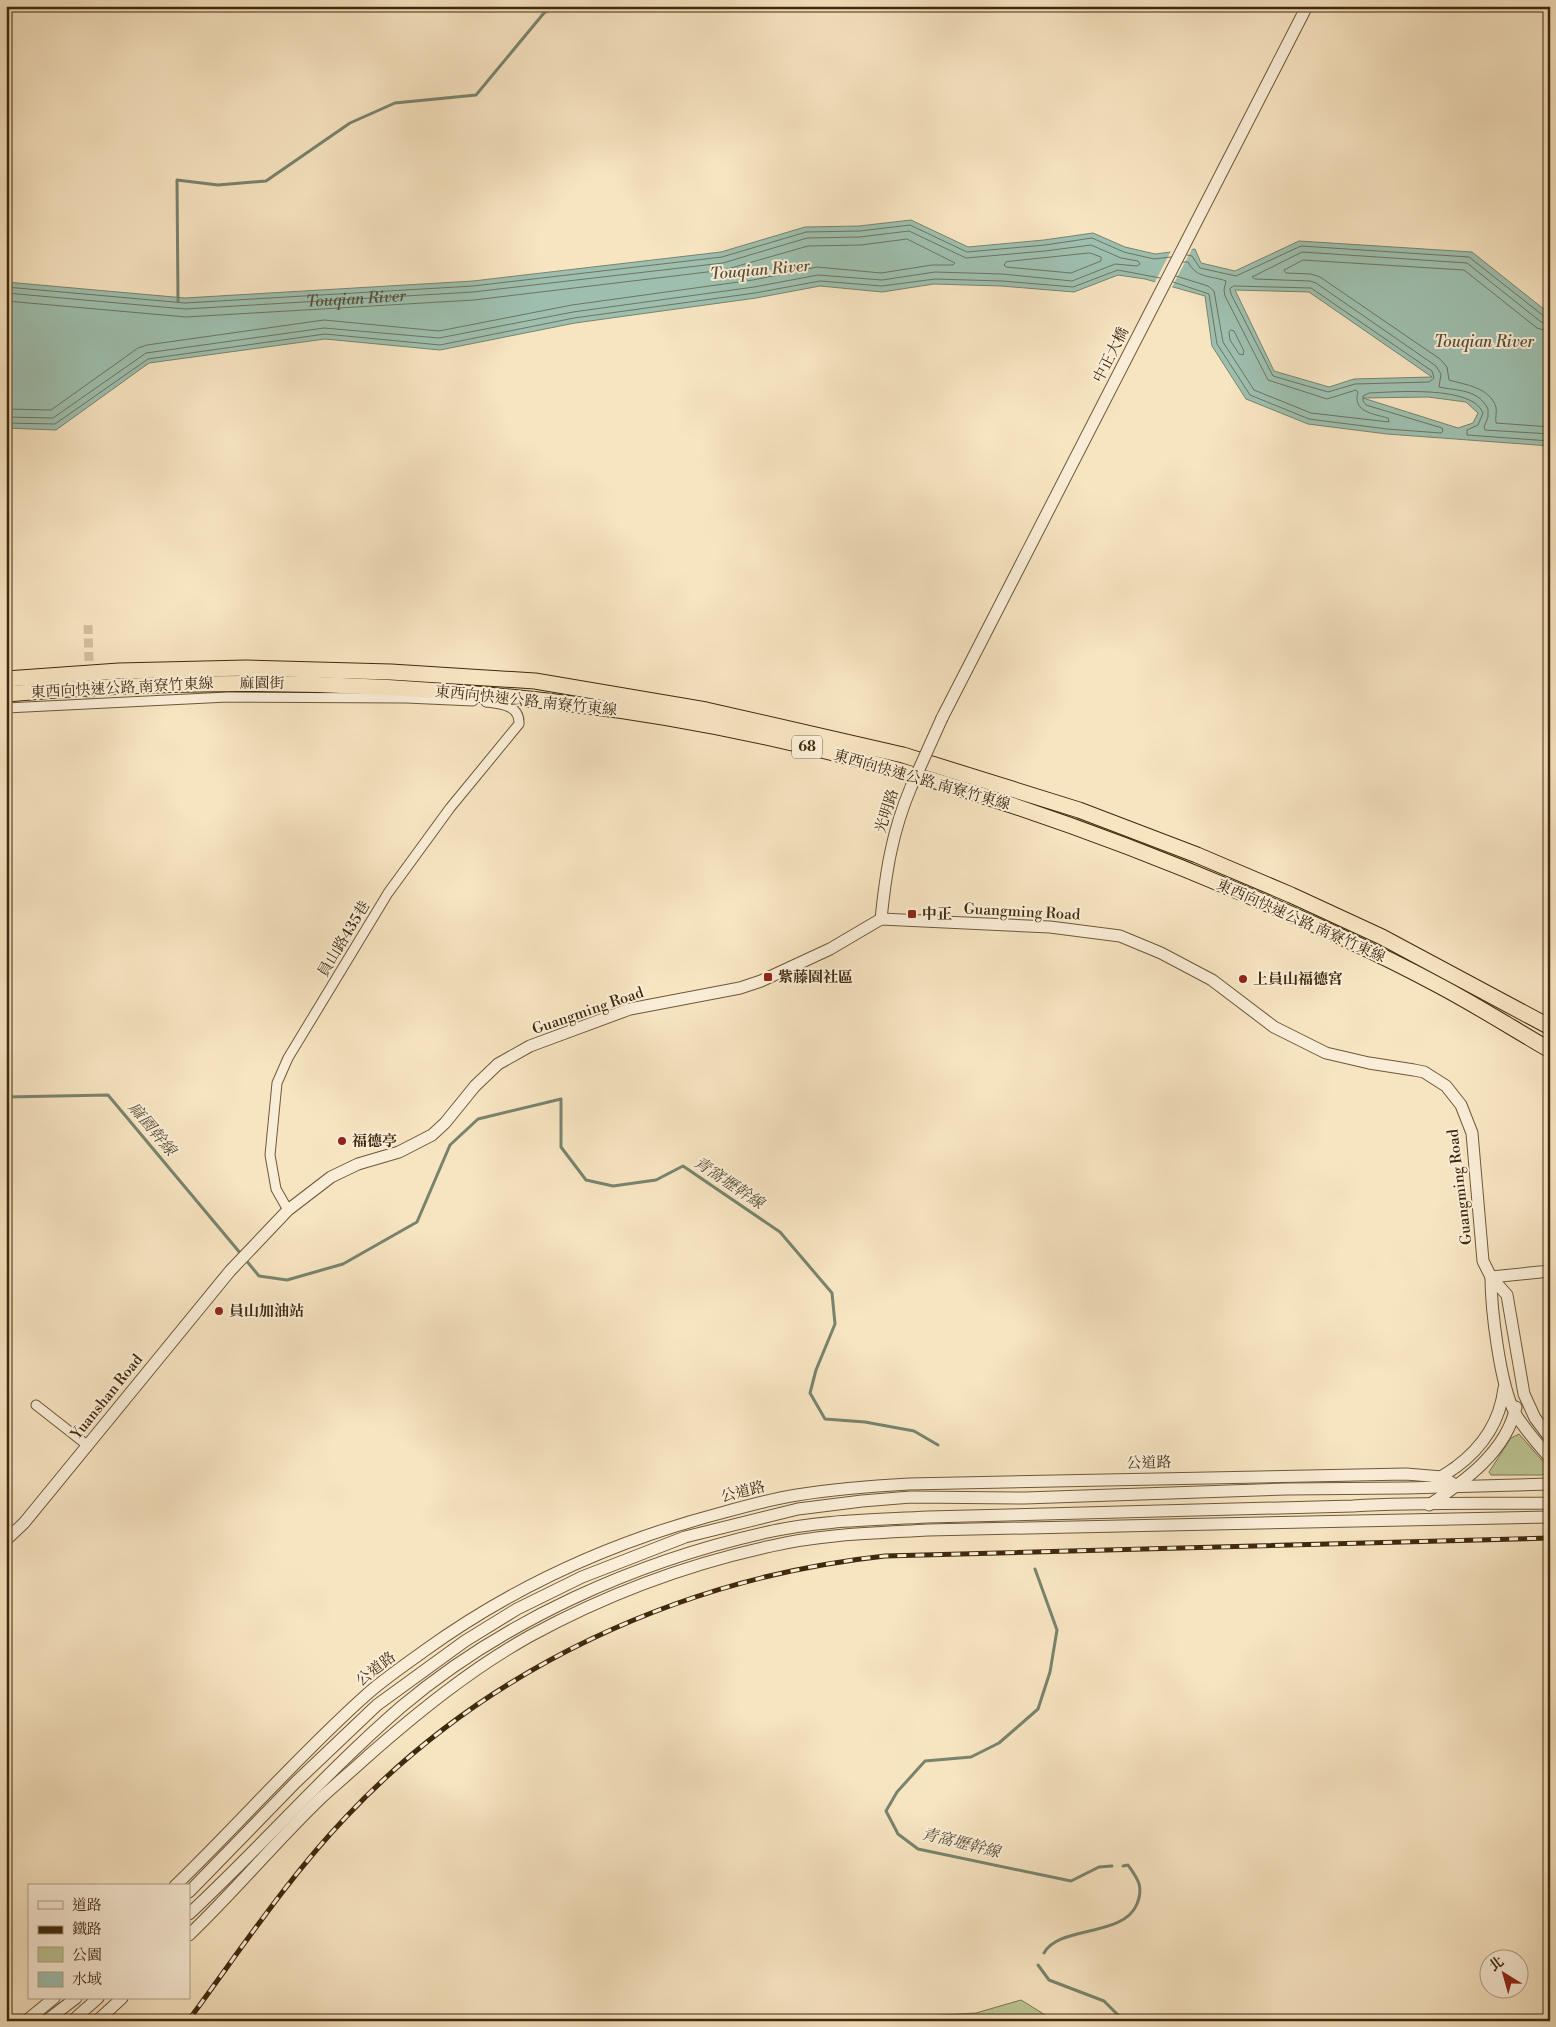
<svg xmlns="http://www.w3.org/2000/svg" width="1556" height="2027" viewBox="0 0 1556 2027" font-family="'Libre Bodoni','Noto Serif TC',serif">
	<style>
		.green { fill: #bcc493; stroke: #7e7650 }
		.water { fill: #9ebfaf; stroke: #78836e; fill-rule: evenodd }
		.pier { fill: #f7e4c1 }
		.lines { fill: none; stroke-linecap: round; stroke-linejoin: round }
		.shore { stroke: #6e745e; stroke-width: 1 }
		.stream { stroke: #78836e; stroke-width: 3 }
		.minor-tunnel { stroke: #d2bf9d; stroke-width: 9; stroke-dasharray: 9 4.5; stroke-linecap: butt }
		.minor-casing { stroke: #6d583a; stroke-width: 11 }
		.tertiary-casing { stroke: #6d583a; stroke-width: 13 }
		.trunk-casing { stroke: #3f290d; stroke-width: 17 }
		.minor { stroke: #faedd7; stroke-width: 9 }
		.tertiary { stroke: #faedd7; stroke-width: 11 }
		.trunk { stroke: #f7e4c1; stroke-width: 15 }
		.rail-casing { stroke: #3f290d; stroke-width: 5 }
		.rail { stroke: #faedd7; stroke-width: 3; stroke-dasharray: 9; stroke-linecap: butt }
		.tertiary-bridge-casing { stroke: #6d583a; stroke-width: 13; stroke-linecap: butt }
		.tertiary-bridge { stroke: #faedd7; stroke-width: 11 }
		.poi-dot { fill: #8f2418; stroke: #faedd7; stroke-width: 2 }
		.labels { text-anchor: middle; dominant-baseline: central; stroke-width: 4; stroke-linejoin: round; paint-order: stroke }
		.shield { fill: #faedd7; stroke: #77644a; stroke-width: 1 }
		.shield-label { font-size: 14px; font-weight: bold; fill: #3f290d }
		.street-label { font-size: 15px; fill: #3f290d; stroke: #faedd7 }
		.poi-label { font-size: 15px; font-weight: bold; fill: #3f290d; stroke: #faedd7; text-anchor: start }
		.water-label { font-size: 16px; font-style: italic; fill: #574e36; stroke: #faedd7 }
	</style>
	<rect width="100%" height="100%" fill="#f7e4c1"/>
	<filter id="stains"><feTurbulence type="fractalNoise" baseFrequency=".004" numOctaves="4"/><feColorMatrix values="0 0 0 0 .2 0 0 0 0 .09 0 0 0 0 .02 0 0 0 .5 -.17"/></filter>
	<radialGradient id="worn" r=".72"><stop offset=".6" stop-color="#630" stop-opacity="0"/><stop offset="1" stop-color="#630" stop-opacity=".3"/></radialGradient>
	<g class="green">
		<path d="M 1519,1434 L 1547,1466 L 1548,1471 L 1543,1475 L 1491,1475 L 1489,1472 L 1511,1438 Z"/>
		<path d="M 1021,2000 L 1055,2021 L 662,2021 L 698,2018 L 857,2020 L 976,2013 Z"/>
	</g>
	<path class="water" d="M 911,220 L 968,247 L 1044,240 L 1093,233 L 1125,247 L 1155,254 L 1195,249 L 1201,263 L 1235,271 L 1299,241 L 1472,252 L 1550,314 L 1550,446 L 1387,434 L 1308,424 L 1246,399 L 1212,346 L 1205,296 L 1145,279 L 1118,275 L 1074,292 L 1001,286 L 934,284 L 882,292 L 820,286 L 756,298 L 575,323 L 440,350 L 325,339 L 149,363 L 56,430 L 6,428 L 6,282 L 185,298 L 473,281 L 721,252 L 805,227 L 859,226 ZM 1235,290 L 1309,292 L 1432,377 L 1354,379 L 1329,387 L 1274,371 ZM 1428,397 L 1466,402 L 1478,413 L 1473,423 L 1458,428 L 1363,398 Z"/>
	<path class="pier" d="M 1193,247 L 1171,289 L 1154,284 L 1172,249 Z"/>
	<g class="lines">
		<g class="shore">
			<path d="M 1090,253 L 1101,257 L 1101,261 L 1071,273 L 1006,267 L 1004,265 L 1006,262 Z"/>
			<path d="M 1187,255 L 1192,256 L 1200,268 L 1236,276 L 1301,246 L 1469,257 L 1545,317 L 1550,318"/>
			<path d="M 1176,276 L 1208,286 L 1214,291 L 1223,342 L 1254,390 L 1311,413 L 1389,422 L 1388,418 C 1374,414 1352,412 1358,392 L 1356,390 L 1327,399 L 1268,380 L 1225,296 L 1224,290 L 1226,281 C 1210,275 1197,279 1188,262 L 1183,262"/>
			<path d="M 1173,282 L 1209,294 L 1217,344 L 1250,395 L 1309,419 L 1387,429 L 1441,433 L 1443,431 L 1442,428 L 1366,405 L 1363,401 L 1363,396 L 1369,393 C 1393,392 1473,385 1483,413 L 1478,425 L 1467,430 L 1467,435 L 1550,441"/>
			<path d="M 1234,286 L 1311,288 L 1432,371 L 1434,378 L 1429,382 L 1355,384 L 1328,392 L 1273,376 L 1231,294 L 1230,289 Z"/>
			<path d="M 6,287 L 185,303 L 473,286 L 722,257 L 806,232 L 860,231 L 910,225 L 967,252 L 1045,245 L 1092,238 L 1124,252 L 1154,259 L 1171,257"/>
			<path id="s1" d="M 6,293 L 185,309 L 473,292 L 723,263 L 807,238 L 860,237 L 909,231 L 966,258 L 1045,251 L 1091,245 L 1121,258 L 1138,261 L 1140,264 L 1137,266 L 1115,264 L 1072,281 L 1002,274 L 935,272 L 882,280 L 818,275 L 754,287 L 573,312 L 439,338 L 324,328 L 146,353 L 53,418 L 6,417"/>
			<path d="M 6,301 L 186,317 L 474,300 L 724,270 L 808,246 L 861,245 L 907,239 L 955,263 L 953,265 L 932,265 L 881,273 L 817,267 L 753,280 L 572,305 L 439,331 L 324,320 L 147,345 L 138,348 L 51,410 L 6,409"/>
			<path d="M 1550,324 L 1541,322 L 1467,263 L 1302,252 L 1252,277 L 1255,279 L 1310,281 L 1316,283 L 1436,366 L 1441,374 L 1439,387 C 1458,391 1478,389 1488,409 L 1488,417 L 1484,427 L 1485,430 L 1550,434"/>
			<path d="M 1231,330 L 1234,331 L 1244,351 L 1243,355 L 1239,354 L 1230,340 L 1229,332 Z"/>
			<path d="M 1550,332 L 1537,328 L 1464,270 L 1303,260 L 1284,270 L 1286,273 L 1311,274 L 1320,277 L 1440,359 L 1447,367 L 1449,380 C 1466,385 1489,387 1496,407 C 1497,413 1495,418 1496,423 L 1550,427"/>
			<path d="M 6,423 L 55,424 L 148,359 L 325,334 L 440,345 L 574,318 L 755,293 L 820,281 L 882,286 L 935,279 L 1002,281 L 1073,287 L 1118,270 L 1160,278"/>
		</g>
		<g class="stream">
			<path d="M 178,301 L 177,180 L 218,185 L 266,181 L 350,123 L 395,103 L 476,95 L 544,13 L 557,6"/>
			<path d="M 6,1097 L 108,1095 L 241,1254"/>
			<path d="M 245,1259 L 259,1276 L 287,1280 L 343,1264 L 417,1222 L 450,1145 L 478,1119 L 561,1099 L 561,1147 L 586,1180 L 613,1186 L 656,1180 L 683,1166 L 780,1232 L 832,1293 L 835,1324 L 816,1370 L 810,1393 L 825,1419 L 865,1422 L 914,1431 L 938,1445"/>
			<path d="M 1035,1569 L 1057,1630 L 1050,1672 L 1038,1709 L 999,1743 L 971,1757 L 925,1761 L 897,1792 L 886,1811 L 898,1834 L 918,1849 L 1071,1881 L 1099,1867 L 1112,1866"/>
			<path d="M 1044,1953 C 1059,1925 1123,1938 1137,1904 C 1144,1887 1138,1879 1128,1865 L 1123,1866"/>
			<path d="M 1038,1965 L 1049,1980 L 1104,2001 L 1124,2021"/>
		</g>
		<path class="minor-tunnel" d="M 88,625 L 90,703"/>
		<g class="minor-casing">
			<g id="minor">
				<path d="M 6,708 L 228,697 L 406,698 L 473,701"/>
				<path d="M 288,1210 L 276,1189 L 270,1155 L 277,1083 L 288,1058 L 388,893 L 450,808 L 519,724 C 520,705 501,704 486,702"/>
				<path d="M 36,1405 L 87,1445"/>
			</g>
		</g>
		<g class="tertiary-casing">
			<g id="tertiary">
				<path d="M 942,718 L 1307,6"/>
				<path d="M 881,919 C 886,871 892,832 911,787"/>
				<path d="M 1491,1277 C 1491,1309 1500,1385 1515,1413 C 1524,1429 1538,1444 1550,1458"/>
				<path d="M 1491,1277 L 1550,1271"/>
				<path d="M 1436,1479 C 1444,1476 1450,1471 1456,1467 C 1483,1447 1500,1422 1504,1388"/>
				<path d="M 1429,1505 C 1465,1481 1506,1452 1516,1407"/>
				<path d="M 6,1540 L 24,1523 L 230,1271 L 288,1210 L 331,1177 L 358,1164 L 399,1152 L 432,1135 L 445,1123 L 475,1086 L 498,1064 L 530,1046 L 630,1009 L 740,988 L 761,981 L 830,949 L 881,919 L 1050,927 L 1120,936 L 1161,953 L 1212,980 L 1274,1027 L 1326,1053 L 1369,1063 L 1414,1070 L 1424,1072 L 1446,1086 L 1461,1105 L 1472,1133 L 1483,1261 L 1491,1277 L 1507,1295 L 1524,1394 L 1535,1418 L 1550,1438"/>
				<path d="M 175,1886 C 240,1823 299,1755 365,1696 C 384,1679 405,1665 424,1651 C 514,1586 614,1541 721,1513 C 746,1506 771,1499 797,1495 C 834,1489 871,1486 909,1484 L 1406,1474 L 1442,1477 L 1457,1486"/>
				<path d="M 189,1892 L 296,1782 L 377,1705 L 465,1641 L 517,1609 L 582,1577 L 685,1537 L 798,1509 L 862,1501 L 911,1497 L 1025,1498 L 1286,1489 L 1406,1488 L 1550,1484"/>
				<path d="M 189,1914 C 261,1847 326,1772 401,1707 C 504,1620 637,1561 768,1532 C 820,1520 875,1520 928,1517 L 1353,1506 C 1418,1502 1484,1504 1550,1503"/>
				<path d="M 189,1935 C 235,1891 276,1841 322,1797 C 337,1783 353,1770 368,1756 C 418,1712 471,1669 530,1636 C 605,1595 688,1564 771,1546 C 822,1534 875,1533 928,1530 L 1550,1517"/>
				<path d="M 26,2021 L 54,1998"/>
				<path d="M 46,2021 L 76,1998"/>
				<path d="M 72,2021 L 98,1998"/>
				<path d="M 97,2021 L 122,1998"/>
			</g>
		</g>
		<g class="trunk-casing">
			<g id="trunk">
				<path d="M 6,679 L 119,671 L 246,668 L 391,672 L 535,681 L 706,710 L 903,755 L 1079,810 L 1197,855 L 1291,895 L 1382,937 L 1550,1027"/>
				<path d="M 6,694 C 194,677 384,681 572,704 C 800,731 1029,802 1240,892 C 1307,921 1373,950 1438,985 C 1476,1005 1512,1028 1550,1050"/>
			</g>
		</g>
		<use href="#minor" class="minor"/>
		<use href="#tertiary" class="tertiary"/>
		<use href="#trunk" class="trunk"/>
		<g class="rail-casing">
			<path id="rail" d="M 188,2021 C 239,1952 287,1879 346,1817 C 487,1667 682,1578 885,1556 L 1550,1538"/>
		</g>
		<use href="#rail" class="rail"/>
		<g class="tertiary-bridge-casing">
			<path id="tertiary-bridge" d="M 911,787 L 942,718"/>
		</g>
		<use href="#tertiary-bridge" class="tertiary-bridge"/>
	</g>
	<g class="poi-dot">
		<rect x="907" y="909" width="10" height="10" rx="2.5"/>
		<rect x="763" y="972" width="10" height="10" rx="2.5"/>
		<circle cx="1243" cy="979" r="5"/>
		<circle cx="342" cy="1141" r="5"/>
		<circle cx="219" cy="1311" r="5"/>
	</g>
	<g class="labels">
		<rect class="shield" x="792" y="735.5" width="30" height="23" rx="4"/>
		<g class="shield-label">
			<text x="807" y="747">68</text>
		</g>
		<g class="street-label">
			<text transform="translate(1111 355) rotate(-63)">中正大橋</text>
			<text x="262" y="683">麻園街</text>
			<text transform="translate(122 688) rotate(-3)">東西向快速公路 南寮竹東線</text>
			<text transform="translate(526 701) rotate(6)">東西向快速公路 南寮竹東線</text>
			<text transform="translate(922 780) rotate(16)">東西向快速公路 南寮竹東線</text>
			<text transform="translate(887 811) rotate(-72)">光明路</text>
			<text transform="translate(1022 912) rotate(3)">Guangming Road</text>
			<text transform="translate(1301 921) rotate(24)">東西向快速公路 南寮竹東線</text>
			<text transform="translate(344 939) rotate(-59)">員山路435巷</text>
			<text transform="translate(588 1011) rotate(-19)">Guangming Road</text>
			<text transform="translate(1460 1187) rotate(-97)">Guangming Road</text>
			<text transform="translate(107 1397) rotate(-51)">Yuanshan Road</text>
			<text transform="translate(1149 1463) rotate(-1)">公道路</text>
			<text transform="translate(743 1492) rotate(-14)">公道路</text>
			<text transform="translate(376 1669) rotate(-38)">公道路</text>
		</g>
		<g class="poi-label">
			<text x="922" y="914">中正</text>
			<text x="778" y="977">紫藤園社區</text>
			<text x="1253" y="979">上員山福德宮</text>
			<text x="352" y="1141">福德亭</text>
			<text x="229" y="1311">員山加油站</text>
		</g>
		<g class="water-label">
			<text transform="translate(760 270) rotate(-5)">Touqian River</text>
			<text stroke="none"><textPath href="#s1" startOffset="351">Touqian River</textPath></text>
			<text x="1484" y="342">Touqian River</text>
			<text transform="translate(152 1129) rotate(50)">麻園幹線</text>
			<text transform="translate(729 1183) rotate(34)">青窩壢幹線</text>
			<text transform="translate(961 1843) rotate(14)">青窩壢幹線</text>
		</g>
	</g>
	<rect width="1556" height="2027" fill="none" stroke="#f7e4c1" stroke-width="25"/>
	<rect x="8" y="8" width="1541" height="2012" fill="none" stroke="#3f290d" stroke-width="2.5"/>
	<rect x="12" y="12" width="1531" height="2002" fill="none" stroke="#3f290d"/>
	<rect x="28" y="1884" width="162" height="115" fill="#faedd7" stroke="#af9f86"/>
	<rect x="38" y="1901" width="25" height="8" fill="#faedd7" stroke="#af9f86"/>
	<text x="72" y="1910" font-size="15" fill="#3f290d">道路</text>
	<rect x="38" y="1926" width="25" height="8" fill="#3f290d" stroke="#af9f86"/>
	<text x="72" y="1934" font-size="15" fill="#3f290d">鐵路</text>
	<rect x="38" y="1947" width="25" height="15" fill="#bcc493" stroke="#af9f86"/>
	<text x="72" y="1960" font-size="15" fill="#3f290d">公園</text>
	<rect x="38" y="1972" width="25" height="15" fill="#9ebfaf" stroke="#af9f86"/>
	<text x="72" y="1984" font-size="15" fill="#3f290d">水域</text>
	<g transform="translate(1504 1974) rotate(323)"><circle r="24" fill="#faedd7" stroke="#af9f86"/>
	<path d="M0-4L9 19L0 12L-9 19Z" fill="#8f2418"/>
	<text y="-8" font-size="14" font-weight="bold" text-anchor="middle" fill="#3f290d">北</text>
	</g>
	<rect width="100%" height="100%" filter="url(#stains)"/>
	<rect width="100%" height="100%" fill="url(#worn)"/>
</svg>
